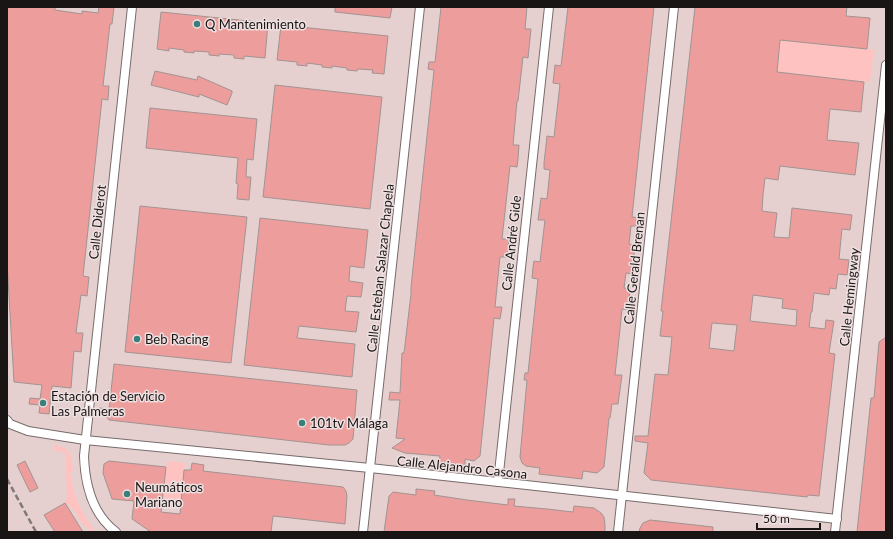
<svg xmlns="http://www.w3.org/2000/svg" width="893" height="539" viewBox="0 0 893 539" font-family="Lato,sans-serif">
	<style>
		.built { fill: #e6d0cf }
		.green { fill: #fec3c1 }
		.building { fill: #ed9d9b; stroke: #a19493; fill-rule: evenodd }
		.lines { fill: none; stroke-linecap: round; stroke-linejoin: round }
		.minor-casing { stroke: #776b6b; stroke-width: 10 }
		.minor { stroke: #fff; stroke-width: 8 }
		.rail { stroke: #827979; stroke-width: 2.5; stroke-dasharray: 6 3; stroke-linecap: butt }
		.poi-dot { fill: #39807c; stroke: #eee0e0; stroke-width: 1.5 }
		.labels { text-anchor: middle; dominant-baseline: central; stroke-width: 3; stroke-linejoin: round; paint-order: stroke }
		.poi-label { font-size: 13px; fill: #191515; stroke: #eee0e0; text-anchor: start }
		.street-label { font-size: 13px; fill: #191515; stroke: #eee0e0 }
	</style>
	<rect width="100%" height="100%" fill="#eee0e0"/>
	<rect class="built" x="7" y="7" width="879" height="525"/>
	<g class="green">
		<path d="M 780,40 L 874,50 L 870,82 L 777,72 Z"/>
		<path d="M 54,445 C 72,448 72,455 73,471 L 70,472 C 75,498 79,510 96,532 L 91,532 L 87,526 L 85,527 L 70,505 L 67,505 L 65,502 L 67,497 L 66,472 L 66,453 L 54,450 Z"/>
		<path d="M 167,461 L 185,463 L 181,506 L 162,504 Z"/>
	</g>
	<g class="building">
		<path d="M 7,7 L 55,7 L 55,10 L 82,14 L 82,11 L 98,13 L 99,7 L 114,7 L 112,24 L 110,24 L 103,86 L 109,86 L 108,100 L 102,99 L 83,276 L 89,277 L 87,296 L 81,295 L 76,333 L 83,333 L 81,352 L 74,351 L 71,388 L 52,386 L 49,414 L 39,413 L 40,405 L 29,404 L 30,398 L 40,399 L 42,385 L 14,382 L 7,262 Z"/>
		<path d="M 335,7 L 392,7 L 390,18 L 335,12 Z"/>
		<path d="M 441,7 L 527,7 L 525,29 L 531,29 L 528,58 L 523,57 L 518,101 L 517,101 L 513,145 L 519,145 L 518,159 L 517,167 L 510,166 L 502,239 L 509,239 L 507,257 L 500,257 L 495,307 L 502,307 L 500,319 L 494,318 L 480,456 L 474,461 L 465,459 L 465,466 L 439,463 L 440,456 L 405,453 L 392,448 L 405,439 L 396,438 L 400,400 L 389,400 L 390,392 L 400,393 L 402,353 L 404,353 L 411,294 L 411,287 L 434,70 L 428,69 L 429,62 L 435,62 Z"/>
		<path d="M 568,7 L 654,7 L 632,217 L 641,218 L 640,226 L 631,226 L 629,244 L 635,245 L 632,274 L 626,273 L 624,288 L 630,289 L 628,310 L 622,309 L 618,348 L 615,375 L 622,375 L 618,404 L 612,404 L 610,418 L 609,418 L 604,467 L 597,473 L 583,471 L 582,479 L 539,474 L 540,468 L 526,466 L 522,463 L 520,457 L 527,380 L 524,380 L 525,373 L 528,373 L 538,279 L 532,278 L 533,267 L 534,261 L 540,262 L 545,220 L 538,220 L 541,198 L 547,199 L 550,170 L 544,169 L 544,163 L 547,136 L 554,137 L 560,84 L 553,83 L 555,65 L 561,66 Z"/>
		<path d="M 695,7 L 847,7 L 846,16 L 870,18 L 867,49 L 780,40 L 777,72 L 864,82 L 861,112 L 830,109 L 827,140 L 859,143 L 855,175 L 780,166 L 778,180 L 765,178 L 763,195 L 762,211 L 777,213 L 774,237 L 789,238 L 792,208 L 852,215 L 850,230 L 842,229 L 839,259 L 849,260 L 847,275 L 838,274 L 836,289 L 830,288 L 829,295 L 814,293 L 812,312 L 811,312 L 809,327 L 825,329 L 826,320 L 834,321 L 829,353 L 835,354 L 819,496 L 808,495 L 807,497 L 651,480 L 644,473 L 648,443 L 635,441 L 635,436 L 648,436 L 655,374 L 668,375 L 672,337 L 660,336 L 663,311 L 661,311 ZM 753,295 L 783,299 L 782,308 L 797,310 L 796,326 L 750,321 ZM 712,323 L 737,325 L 734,351 L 709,348 Z"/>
		<path d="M 161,12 L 268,23 L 265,58 L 244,56 L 244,59 L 234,58 L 234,55 L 219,54 L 219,56 L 209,55 L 209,52 L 194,51 L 194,53 L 184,52 L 184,50 L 169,48 L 169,51 L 157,49 Z"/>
		<path d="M 281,25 L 388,36 L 384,74 L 372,73 L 373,70 L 358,69 L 357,71 L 347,70 L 347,68 L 332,66 L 332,68 L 322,67 L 322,65 L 307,63 L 307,66 L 297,65 L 297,62 L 277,60 Z"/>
		<path d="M 155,71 L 197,80 L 198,76 L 232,91 L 232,93 L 227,105 L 199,94 L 199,97 L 151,85 Z"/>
		<path d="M 275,85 L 382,97 L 370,209 L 263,197 Z"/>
		<path d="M 150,108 L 257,119 L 253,160 L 247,159 L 246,177 L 251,177 L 249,200 L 237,199 L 238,184 L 236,183 L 238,158 L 146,148 Z"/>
		<path d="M 140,206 L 247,217 L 231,363 L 125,352 Z"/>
		<path d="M 260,218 L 368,230 L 364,268 L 350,266 L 349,281 L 363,283 L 361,297 L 347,296 L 345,311 L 359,312 L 356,332 L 299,326 L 297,338 L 355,344 L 352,377 L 244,365 Z"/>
		<path d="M 886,337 L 886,532 L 857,532 L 871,398 L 874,398 L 879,342 Z"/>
		<path d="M 114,364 L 357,390 L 353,439 L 349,443 L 345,445 L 329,445 L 109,420 L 106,416 L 99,415 L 99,408 L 109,409 Z"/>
		<path d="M 25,461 L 38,488 L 30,492 L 17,465 Z"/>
		<path d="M 109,461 L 166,467 L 161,512 L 180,514 L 184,470 L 191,470 L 192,463 L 204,465 L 203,471 L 343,487 L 346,491 L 347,496 L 345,524 L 273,516 L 271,532 L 151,532 L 132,519 L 134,501 L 112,499 L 103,473 L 104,464 Z"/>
		<path d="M 416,489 L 435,491 L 434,495 L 467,500 L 508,505 L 508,499 L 515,499 L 514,506 L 547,509 L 573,512 L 574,506 L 594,508 L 601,513 L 604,517 L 605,525 L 605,532 L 384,532 L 389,496 L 393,492 L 416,495 Z"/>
		<path d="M 65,503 L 83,532 L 55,532 L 44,515 Z"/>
		<path d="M 650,520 L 713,527 L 713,532 L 639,532 L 640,528 L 643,523 Z"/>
	</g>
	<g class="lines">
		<g class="minor-casing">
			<g id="minor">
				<path d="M 7,420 L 10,424 L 28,431 L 85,440 L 370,468 L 837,519"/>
				<path d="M 498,482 L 549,7"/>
				<path d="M 116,532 C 92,514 85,485 84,456 L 132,7"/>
				<path d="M 363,532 L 420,7"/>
				<path d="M 618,532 L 674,7"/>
				<path d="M 835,532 L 886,65"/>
			</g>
		</g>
		<use href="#minor" class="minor"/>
		<path class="rail" d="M 7,479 L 36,532"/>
	</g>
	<g class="poi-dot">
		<circle cx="197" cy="24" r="4"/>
		<circle cx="137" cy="339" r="4"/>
		<circle cx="43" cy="403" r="4"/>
		<circle cx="302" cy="423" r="4"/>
		<circle cx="127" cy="494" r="4"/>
	</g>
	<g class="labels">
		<g class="poi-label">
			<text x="205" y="24">Q Mantenimiento</text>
			<text x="145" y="339">Beb Racing</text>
			<text x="51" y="396">Estación de Servicio<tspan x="51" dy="15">Las Palmeras</tspan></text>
			<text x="310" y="423">101tv Málaga</text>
			<text x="135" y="487">Neumáticos<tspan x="135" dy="15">Mariano</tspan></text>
		</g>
		<g class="street-label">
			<text transform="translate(97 222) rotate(-84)">Calle Diderot</text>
			<text transform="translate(511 243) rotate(-84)">Calle André Gide</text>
			<text transform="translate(380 268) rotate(-84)">Calle Esteban Salazar Chapela</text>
			<text transform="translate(634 268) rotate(-84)">Calle Gerald Brenan</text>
			<text transform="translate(849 297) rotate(-84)">Calle Hemingway</text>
			<text transform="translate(462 467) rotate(6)">Calle Alejandro Casona</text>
		</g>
	</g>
	<rect width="893" height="539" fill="none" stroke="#191515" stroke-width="16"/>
	<path d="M757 523v6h63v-6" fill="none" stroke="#191515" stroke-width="2"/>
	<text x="763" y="523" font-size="12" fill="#191515" stroke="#eee0e0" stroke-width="3" paint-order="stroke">50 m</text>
</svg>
